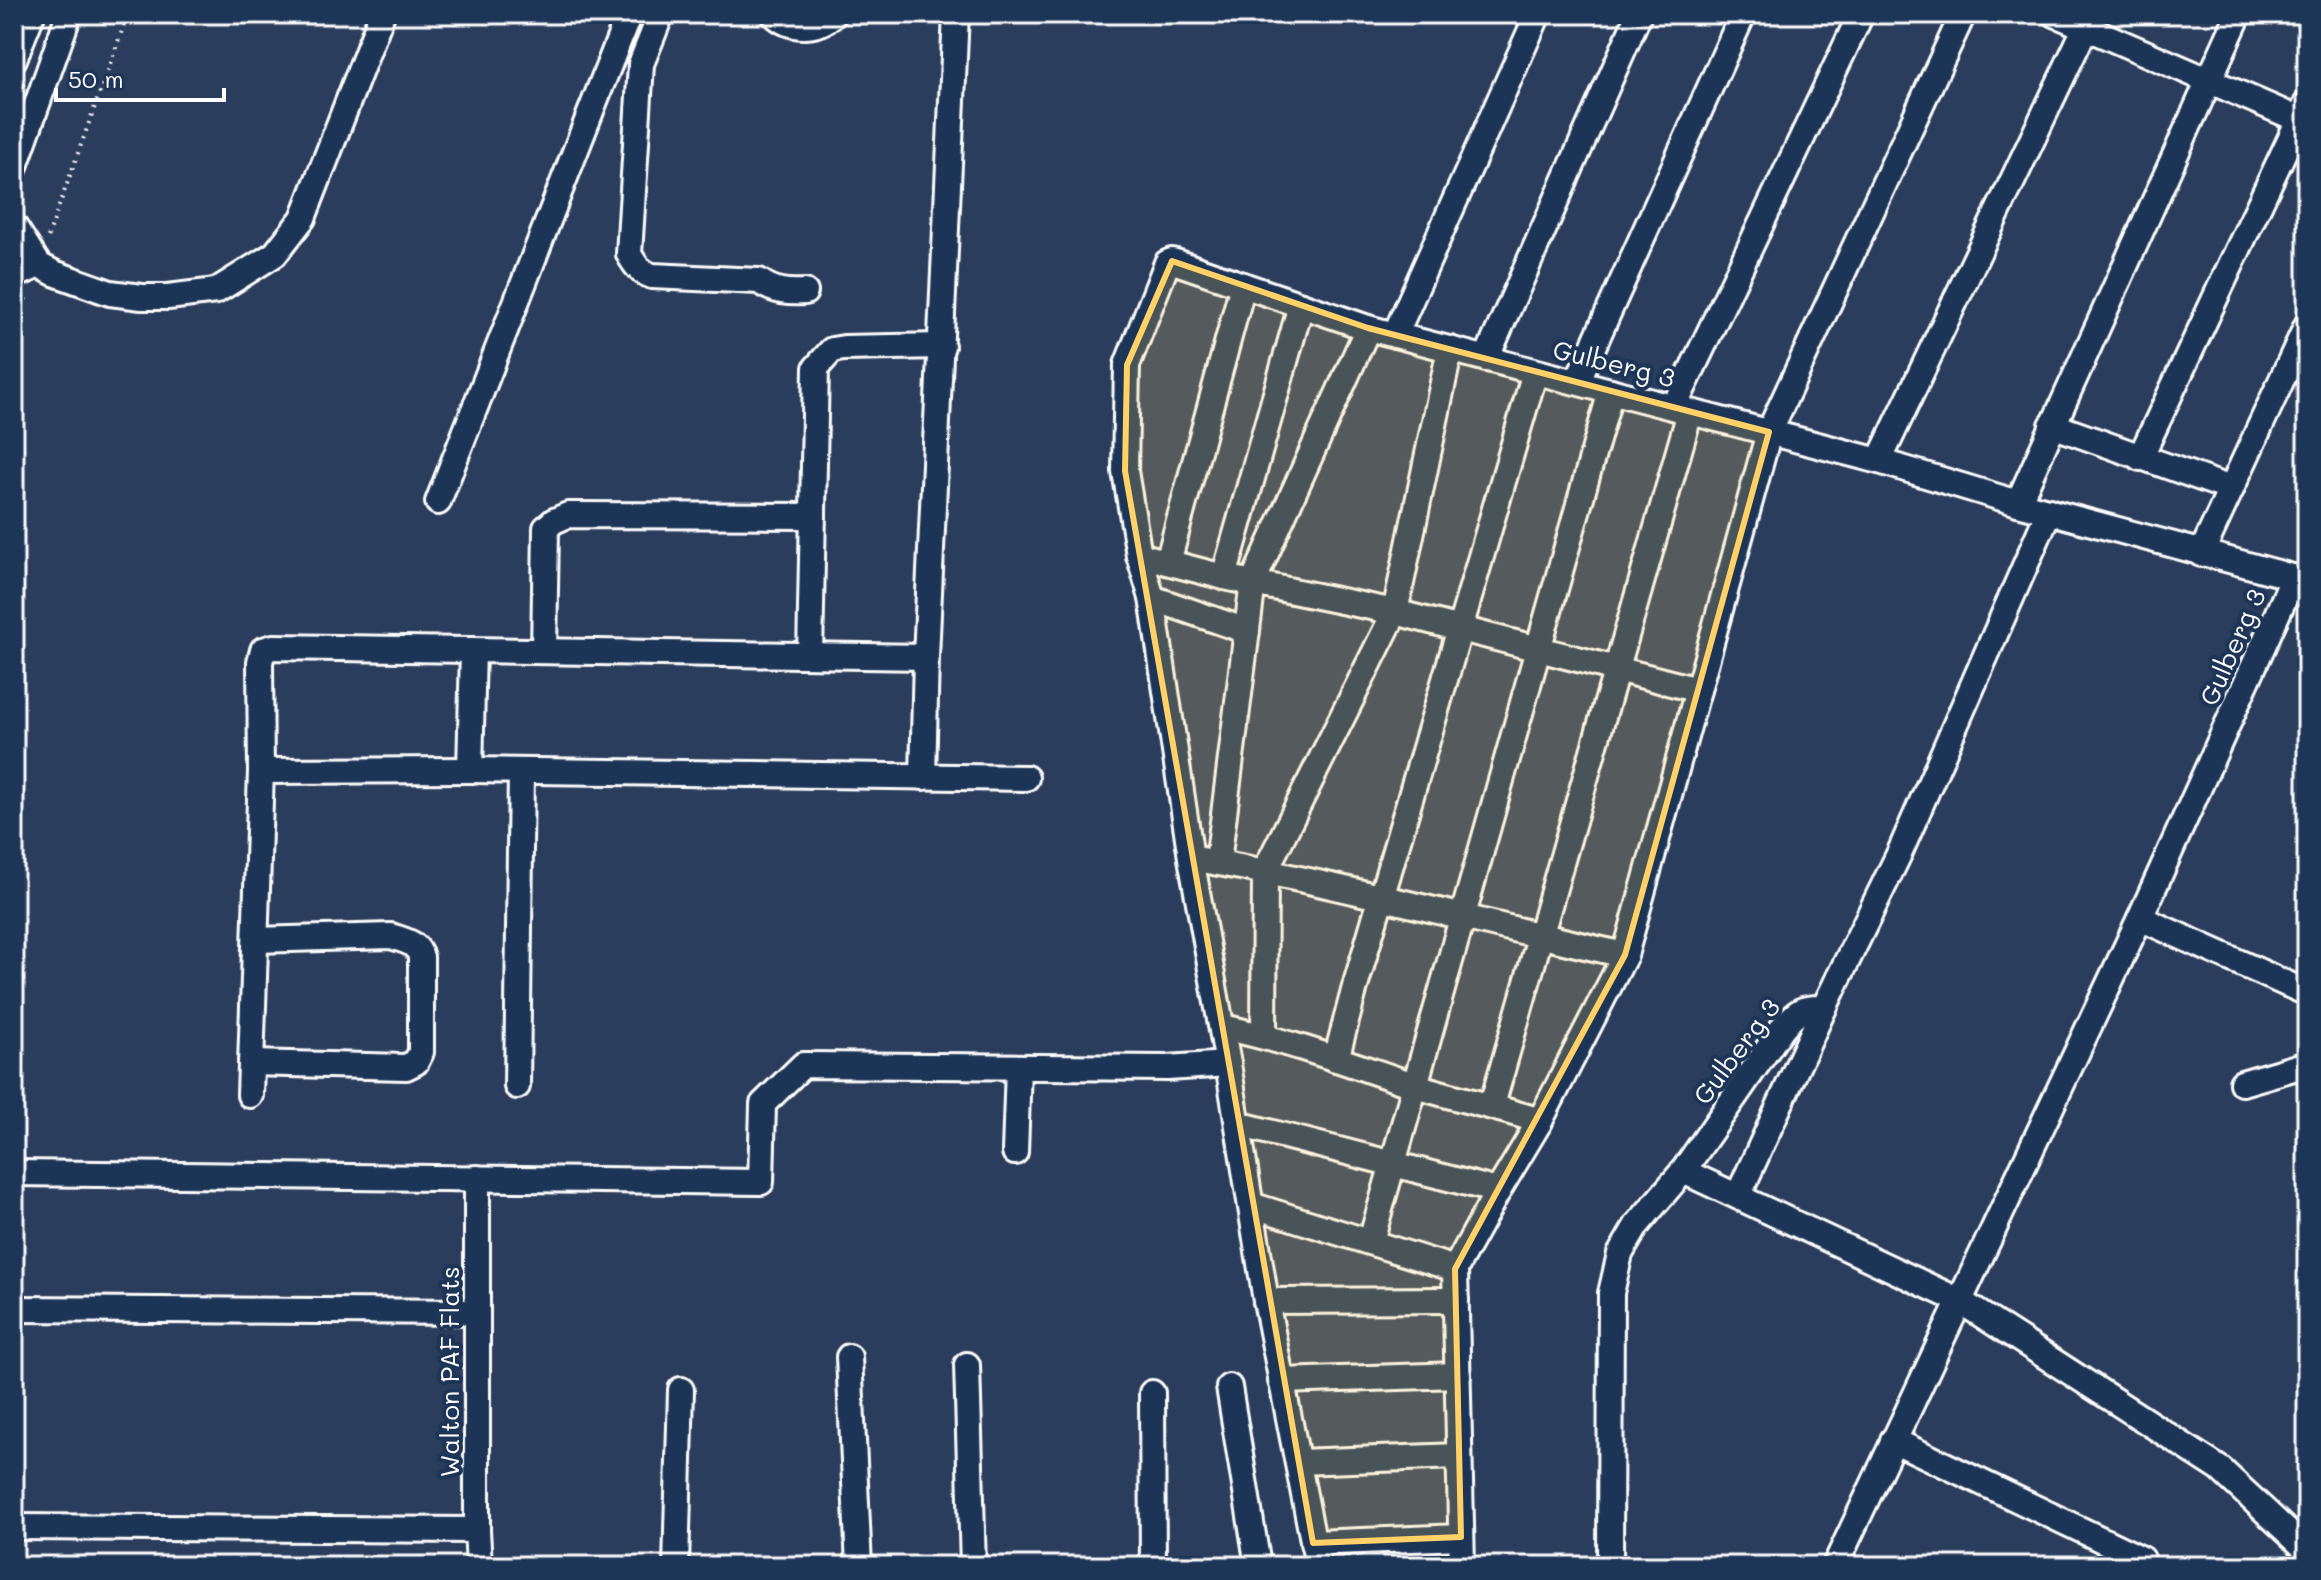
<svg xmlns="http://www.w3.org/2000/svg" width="2321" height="1580" viewBox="0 0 2321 1580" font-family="Mali,sans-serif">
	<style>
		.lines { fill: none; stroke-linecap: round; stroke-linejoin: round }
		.minor-casing { stroke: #fff; stroke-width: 30 }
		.path { stroke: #fff; stroke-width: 4; stroke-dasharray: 2 6; stroke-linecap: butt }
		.minor { stroke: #1d3557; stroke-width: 24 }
		.marked { fill: #ffd166; fill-opacity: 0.2; stroke: #ffd166; stroke-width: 6; stroke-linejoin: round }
		.labels { text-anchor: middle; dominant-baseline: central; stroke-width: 8; stroke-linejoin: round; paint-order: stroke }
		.street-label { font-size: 26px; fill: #fff; stroke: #1d3557 }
	</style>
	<rect width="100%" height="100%" fill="#2b3d5c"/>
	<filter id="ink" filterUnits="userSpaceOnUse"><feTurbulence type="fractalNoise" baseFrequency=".0125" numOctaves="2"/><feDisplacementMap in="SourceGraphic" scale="16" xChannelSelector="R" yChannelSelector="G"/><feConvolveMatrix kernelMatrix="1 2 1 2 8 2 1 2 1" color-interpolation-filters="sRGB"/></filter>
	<g filter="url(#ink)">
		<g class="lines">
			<g class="minor-casing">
				<g id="minor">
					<path d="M 661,14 L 641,64 L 629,254 C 635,265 640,272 652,276 L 759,281 C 774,292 788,293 805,292"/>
					<path d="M 774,14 C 791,30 817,30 834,14"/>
					<path d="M 2055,14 L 2307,123"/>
					<path d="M 14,59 L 32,14"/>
					<path d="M 14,169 L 69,14"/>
					<path d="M 14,226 L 39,265 L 54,273 L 110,293 L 142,297 L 168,297 L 216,291 L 275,254 L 303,218 L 382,14"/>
					<path d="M 14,276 L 39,265"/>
					<path d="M 1395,335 L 1538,14"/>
					<path d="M 1486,359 L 1639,14"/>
					<path d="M 1577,382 L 1743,14"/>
					<path d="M 1674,407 L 1861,14"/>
					<path d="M 2052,425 L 2231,489"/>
					<path d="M 2140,458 L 2307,103"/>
					<path d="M 1879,461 L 2092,14"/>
					<path d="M 438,502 L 629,14"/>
					<path d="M 2018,503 L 2239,14"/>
					<path d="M 2201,554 L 2307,325"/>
					<path d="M 1139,555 L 1224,577 L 1395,612 L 1698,690"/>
					<path d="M 1168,562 L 1243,285"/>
					<path d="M 1224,577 L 1301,305"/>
					<path d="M 1152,598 L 1247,631"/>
					<path d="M 544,651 L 546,528 L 554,521 L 568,515 L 813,516"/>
					<path d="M 810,655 L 816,368 L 832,350 L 844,348 L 942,346"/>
					<path d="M 470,770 L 473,650"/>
					<path d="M 261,771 L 470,770 L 1026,778"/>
					<path d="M 923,777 L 926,657 L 956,14"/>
					<path d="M 1202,860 C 1345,885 1484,924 1625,955"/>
					<path d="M 1218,862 L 1253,582 L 1368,328"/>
					<path d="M 2140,918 L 2307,993"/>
					<path d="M 1222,1027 C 1286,1040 1348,1063 1410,1084 C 1453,1098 1497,1107 1540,1121"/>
					<path d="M 1264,1035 L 1265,871 L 1395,612 L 1450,349"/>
					<path d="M 1336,1059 L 1355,987 L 1535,372"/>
					<path d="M 251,1063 L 406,1067 L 416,1062 L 421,1052 L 421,957 C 417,942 405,941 391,936 L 256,940"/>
					<path d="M 2242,1083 L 2307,1064"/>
					<path d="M 517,1086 L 521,771"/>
					<path d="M 250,1095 L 261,771 L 260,662 L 263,650 L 273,647 L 926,657"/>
					<path d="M 1492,1105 L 1690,412"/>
					<path d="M 1238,1124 L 1498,1191"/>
					<path d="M 1015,1152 L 1018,1067"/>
					<path d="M 1683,1171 L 1960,1301 L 2220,1469 L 2307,1550"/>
					<path d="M 14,1173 L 761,1182 L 763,1104 L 803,1065 L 1167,1068 L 1228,1064"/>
					<path d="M 477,1178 L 477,1530 L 479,1566"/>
					<path d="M 1738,1196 L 1824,1008"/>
					<path d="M 1251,1205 L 1455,1269"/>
					<path d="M 1371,1241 L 1611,391"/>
					<path d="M 1266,1301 L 1456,1300"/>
					<path d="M 14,1309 L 477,1312"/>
					<path d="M 849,1357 L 859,1566"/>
					<path d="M 967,1365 L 973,1566"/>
					<path d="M 1281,1381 L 1458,1375"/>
					<path d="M 1229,1387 L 1258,1566"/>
					<path d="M 1152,1393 L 1153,1566"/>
					<path d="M 1893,1440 L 2142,1559"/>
					<path d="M 1298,1462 L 1459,1456"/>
					<path d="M 14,1527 L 477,1530"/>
					<path d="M 1313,1543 L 1461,1537"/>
					<path d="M 676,1566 L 681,1390"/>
					<path d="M 1318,1566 L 1266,1301 L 1228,1064 L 1191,858 L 1152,598 L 1139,555 L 1125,471 L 1127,365 L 1167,263 L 1172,261 L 1179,263 L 1368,328 L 1879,461 L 2018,503 L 2307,581"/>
					<path d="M 1462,1566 L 1455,1269 L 1498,1191 L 1540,1121 L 1625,955 L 1769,432 L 1963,14"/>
					<path d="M 1610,1566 L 1611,1293 L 1620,1254 L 1637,1225 L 1683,1171 L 1783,1027 C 1798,1011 1801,1007 1824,1008 L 1900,852 L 2049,511"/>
					<path d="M 1835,1566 L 2140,918 L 2294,577"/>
				</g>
			</g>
			<g class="path">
				<path d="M 48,237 L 128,14"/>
				<path d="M 14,330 L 27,295"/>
			</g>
			<use href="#minor" class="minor"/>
		</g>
	</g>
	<path class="marked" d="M 1172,261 L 1368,328 L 1769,432 L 1625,955 L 1455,1269 L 1461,1537 L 1313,1543 L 1125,471 L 1127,365 Z"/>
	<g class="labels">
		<g class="street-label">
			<text transform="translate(1614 363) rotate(14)">Gulberg 3</text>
			<text transform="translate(2232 647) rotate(-66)">Gulberg 3</text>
			<text transform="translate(1736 1051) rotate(-53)">Gulberg 3</text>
			<text transform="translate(449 1372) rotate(-90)">Walton PAF Flats</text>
		</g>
	</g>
	<rect width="2321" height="1580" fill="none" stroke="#1d3557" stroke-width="48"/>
	<rect x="24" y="24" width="2273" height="1532" fill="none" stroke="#fff" stroke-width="3" filter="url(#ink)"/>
	<path d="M56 88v12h168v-12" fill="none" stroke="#ffffff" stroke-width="4"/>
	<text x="68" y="88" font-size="24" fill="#ffffff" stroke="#1d3557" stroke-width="6" paint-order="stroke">50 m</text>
</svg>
